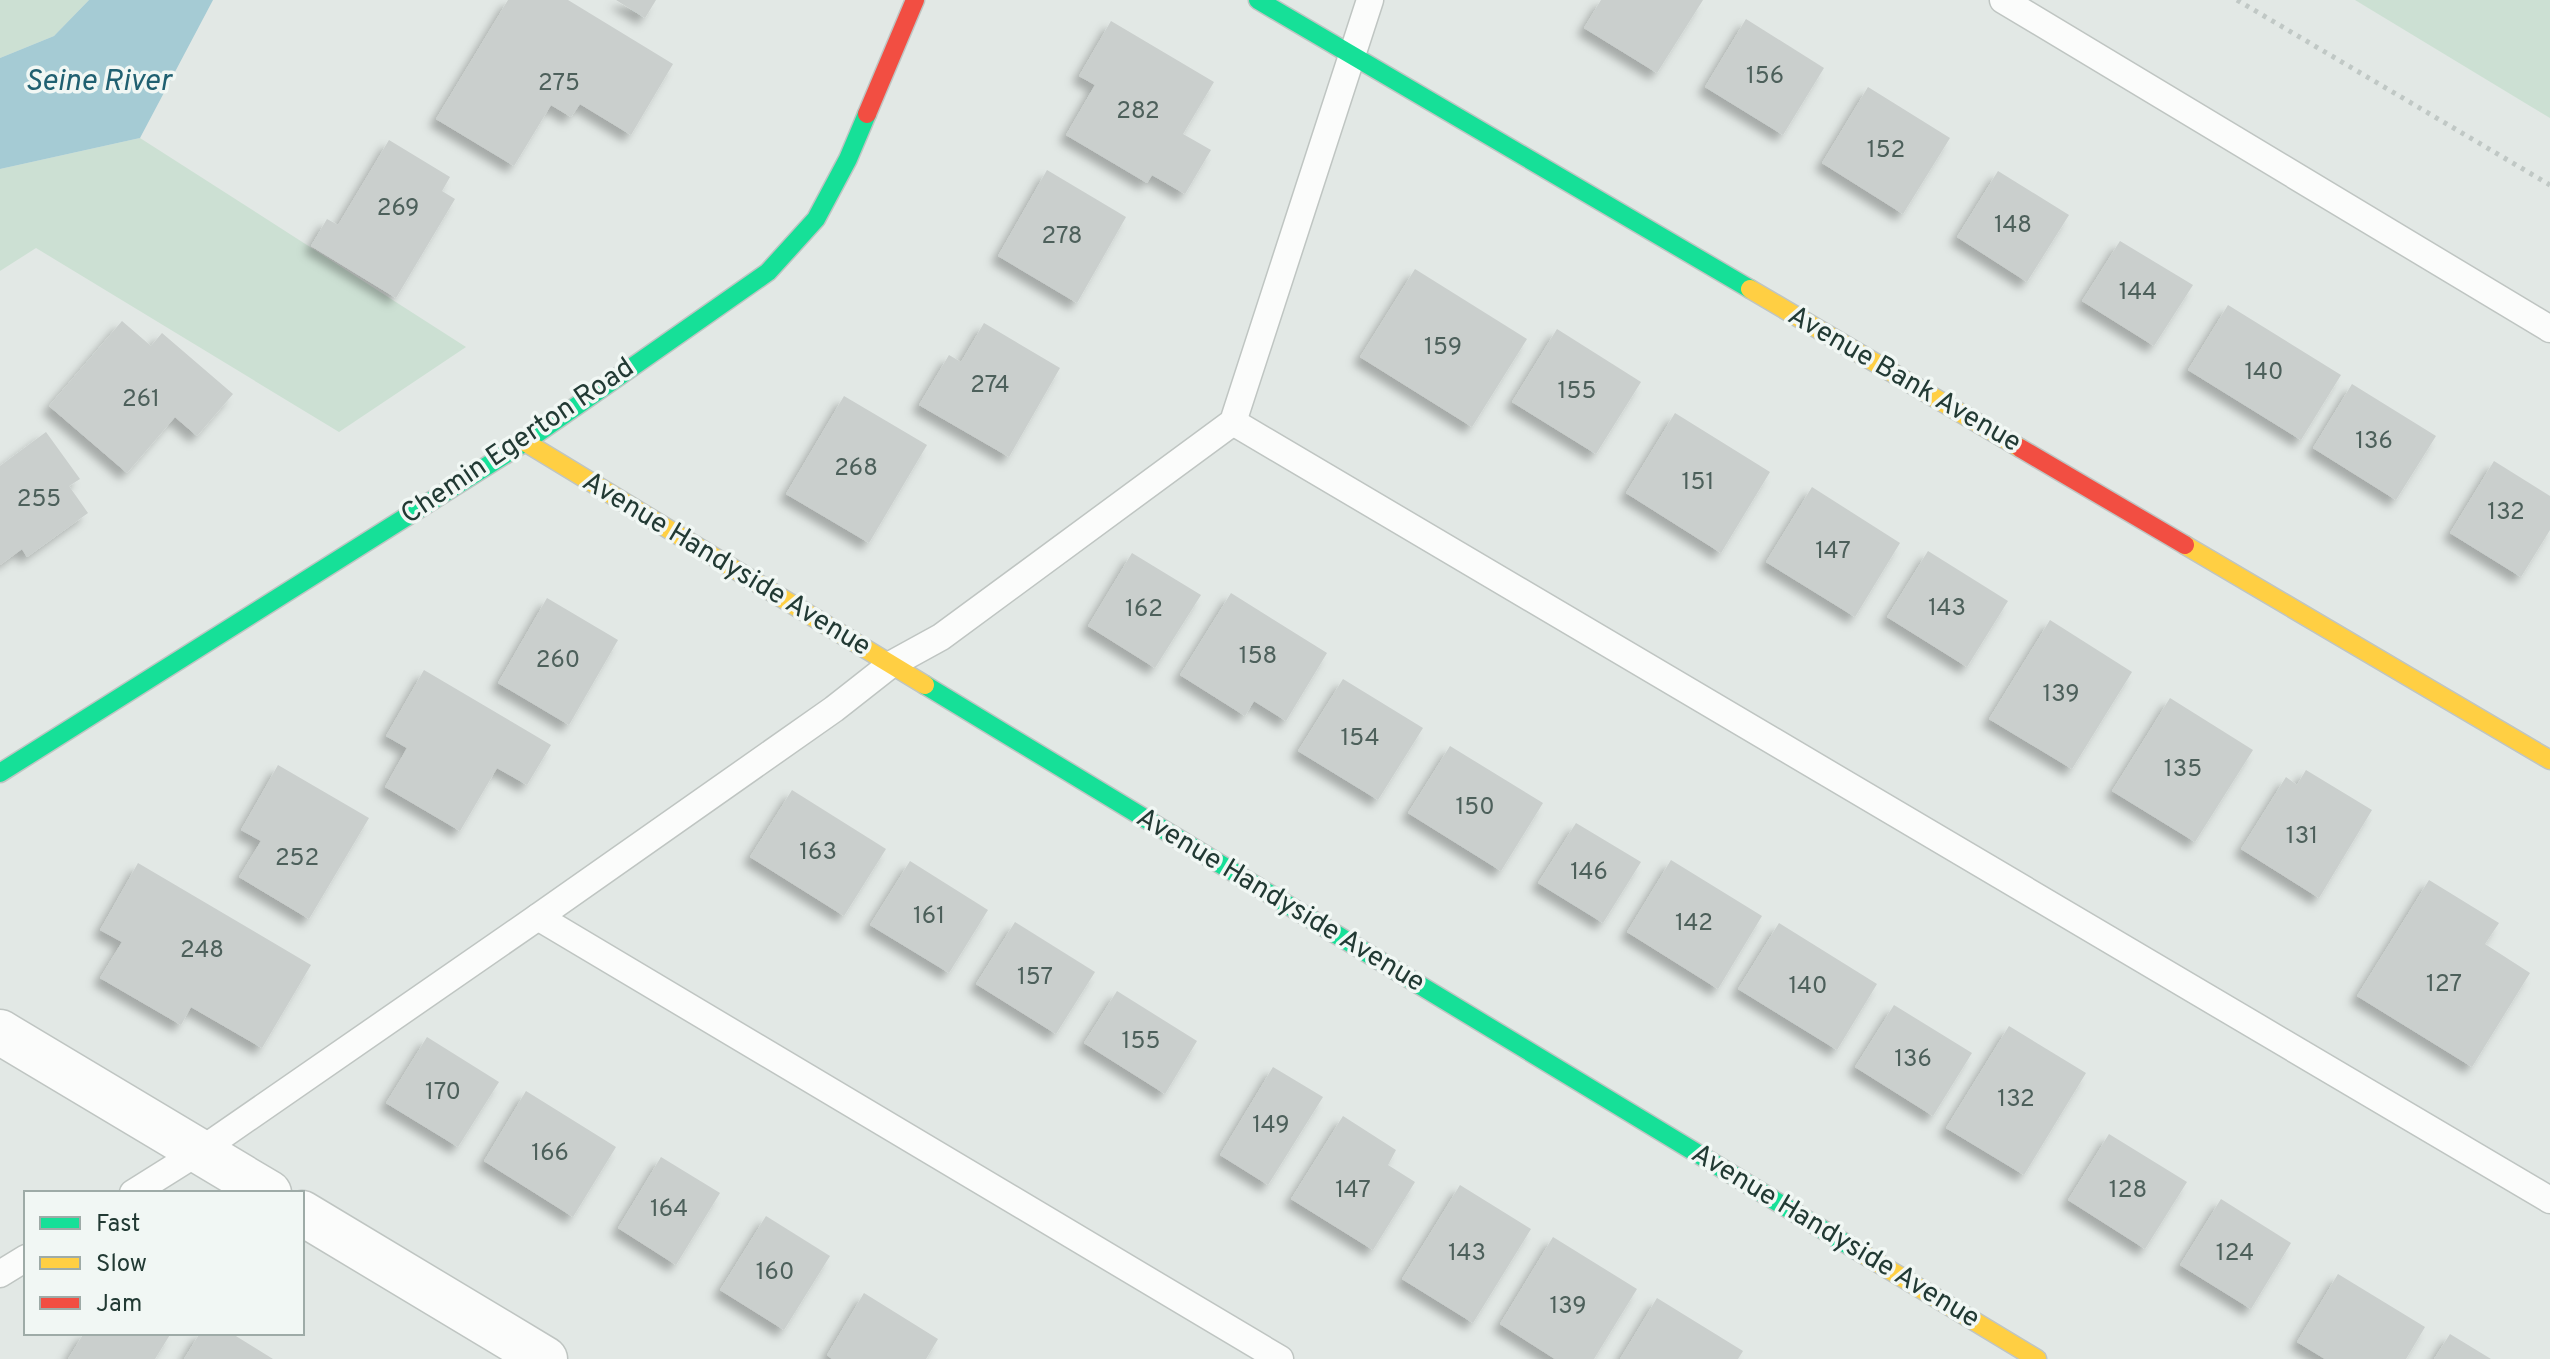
<svg xmlns="http://www.w3.org/2000/svg" width="2550" height="1359" viewBox="0 0 2550 1359" font-family="Overpass,sans-serif">
	<style>
		.green { fill: #cce0d3 }
		.water { fill: #a5cbd4 }
		.building { fill: #cacfcd; filter: url(#shadow) }
		.lines { fill: none; stroke-linecap: round; stroke-linejoin: round }
		.lane-casing { stroke: #bfc5c2; stroke-width: 29 }
		.street-casing { stroke: #bfc5c2; stroke-width: 47 }
		.fast-casing { stroke: #bfc5c3; stroke-width: 21 }
		.slow-casing { stroke: #bfc5c3; stroke-width: 21 }
		.jam-casing { stroke: #bfc5c3; stroke-width: 21 }
		.path { stroke: #c0c8c5; stroke-width: 5; stroke-dasharray: 4 6; stroke-linecap: butt }
		.lane { stroke: #fbfcfb; stroke-width: 26 }
		.street { stroke: #fbfcfb; stroke-width: 44 }
		.fast { stroke: #16e098; stroke-width: 18 }
		.slow { stroke: #ffcf43; stroke-width: 18 }
		.jam { stroke: #f24e42; stroke-width: 18 }
		.labels { text-anchor: middle; dominant-baseline: central; stroke-width: 7; stroke-linejoin: round; paint-order: stroke }
		.number-label { font-size: 24px; fill: #4d605b }
		.street-label { font-size: 28px; fill: #223a34; stroke: #f1f7f4 }
		.water-label { font-size: 30px; font-style: italic; fill: #206071; stroke: #f1f7f4 }
	</style>
	<defs>
		<filter id="shadow"><feDropShadow dx="-7" dy="7" stdDeviation="4" flood-color="#0004"/></filter>
	</defs>
	<rect width="100%" height="100%" fill="#e2e8e5"/>
	<g class="green">
		<path d="M 0,0 L 89,0 L 54,36 L 0,58 Z"/>
		<path d="M 2355,0 L 2550,0 L 2550,118 Z"/>
		<path d="M 140,138 L 466,347 L 339,432 L 36,248 L 0,271 L 0,169 Z"/>
	</g>
	<path class="water" d="M 89,0 L 213,0 L 140,138 L 0,169 L 0,58 L 54,36 Z"/>
	<g class="building">
		<path d="M 508,0 L 568,0 L 673,64 L 631,135 L 580,104 L 571,117 L 551,105 L 514,166 L 436,119 Z"/>
		<path d="M 616,0 L 656,0 L 645,18 Z"/>
		<path d="M 1601,0 L 1703,0 L 1657,73 L 1584,28 Z"/>
		<path d="M 1746,19 L 1824,68 L 1783,135 L 1705,87 Z"/>
		<path d="M 1111,21 L 1214,82 L 1183,134 L 1211,150 L 1185,194 L 1152,175 L 1147,183 L 1066,135 L 1095,85 L 1079,76 Z"/>
		<path d="M 1868,87 L 1950,138 L 1903,214 L 1822,163 Z"/>
		<path d="M 389,140 L 450,177 L 442,191 L 455,199 L 396,298 L 311,246 L 327,219 L 338,225 Z"/>
		<path d="M 1047,170 L 1126,217 L 1077,303 L 998,256 Z"/>
		<path d="M 1998,171 L 2069,215 L 2027,282 L 1957,237 Z"/>
		<path d="M 2120,241 L 2193,285 L 2154,346 L 2082,301 Z"/>
		<path d="M 1415,269 L 1527,339 L 1472,427 L 1360,357 Z"/>
		<path d="M 2228,305 L 2341,375 L 2301,440 L 2188,370 Z"/>
		<path d="M 122,321 L 151,346 L 162,333 L 233,394 L 197,436 L 175,417 L 127,473 L 49,406 Z"/>
		<path d="M 984,323 L 1060,368 L 1009,457 L 919,405 L 949,355 L 961,362 Z"/>
		<path d="M 1557,329 L 1641,382 L 1596,454 L 1512,402 Z"/>
		<path d="M 2352,384 L 2436,436 L 2396,500 L 2313,448 Z"/>
		<path d="M 844,396 L 927,445 L 869,543 L 786,494 Z"/>
		<path d="M 1675,413 L 1770,472 L 1721,553 L 1626,493 Z"/>
		<path d="M 46,432 L 80,479 L 69,486 L 88,513 L 27,557 L 22,549 L 0,565 L 0,466 Z"/>
		<path d="M 2494,461 L 2550,496 L 2550,530 L 2521,577 L 2450,533 Z"/>
		<path d="M 1812,487 L 1900,543 L 1855,617 L 1766,562 Z"/>
		<path d="M 1928,551 L 2008,601 L 1967,667 L 1887,617 Z"/>
		<path d="M 1132,553 L 1201,595 L 1155,668 L 1088,626 Z"/>
		<path d="M 1231,593 L 1327,653 L 1286,721 L 1254,701 L 1245,716 L 1180,675 Z"/>
		<path d="M 547,598 L 618,640 L 569,725 L 498,683 Z"/>
		<path d="M 2050,620 L 2132,672 L 2072,769 L 1989,719 Z"/>
		<path d="M 424,670 L 551,745 L 527,785 L 497,768 L 460,831 L 385,787 L 407,748 L 386,736 Z"/>
		<path d="M 1343,679 L 1423,728 L 1378,800 L 1298,751 Z"/>
		<path d="M 2170,698 L 2253,750 L 2195,842 L 2112,791 Z"/>
		<path d="M 1450,746 L 1543,803 L 1501,871 L 1408,813 Z"/>
		<path d="M 278,765 L 369,818 L 309,919 L 239,877 L 261,841 L 241,830 Z"/>
		<path d="M 2306,770 L 2372,810 L 2319,898 L 2241,849 L 2286,777 L 2297,785 Z"/>
		<path d="M 792,790 L 886,849 L 844,916 L 750,857 Z"/>
		<path d="M 1576,823 L 1641,862 L 1603,923 L 1538,883 Z"/>
		<path d="M 1671,860 L 1762,916 L 1718,989 L 1627,932 Z"/>
		<path d="M 910,861 L 988,910 L 949,973 L 870,925 Z"/>
		<path d="M 138,863 L 311,965 L 262,1048 L 191,1007 L 181,1025 L 100,978 L 122,942 L 100,930 Z"/>
		<path d="M 2429,880 L 2499,923 L 2485,944 L 2530,973 L 2472,1067 L 2357,996 Z"/>
		<path d="M 1015,922 L 1095,972 L 1056,1034 L 976,984 Z"/>
		<path d="M 1779,923 L 1877,984 L 1837,1050 L 1738,989 Z"/>
		<path d="M 1117,991 L 1197,1041 L 1165,1094 L 1084,1043 Z"/>
		<path d="M 1894,1005 L 1972,1053 L 1933,1116 L 1855,1067 Z"/>
		<path d="M 2009,1026 L 2086,1073 L 2024,1175 L 1946,1128 Z"/>
		<path d="M 427,1037 L 499,1082 L 458,1147 L 386,1103 Z"/>
		<path d="M 1273,1067 L 1323,1097 L 1268,1185 L 1220,1155 Z"/>
		<path d="M 526,1091 L 616,1147 L 573,1217 L 484,1161 Z"/>
		<path d="M 1343,1116 L 1396,1150 L 1388,1165 L 1415,1182 L 1373,1250 L 1291,1199 Z"/>
		<path d="M 2109,1134 L 2187,1182 L 2145,1249 L 2068,1200 Z"/>
		<path d="M 661,1157 L 720,1193 L 676,1265 L 618,1228 Z"/>
		<path d="M 1460,1185 L 1531,1229 L 1473,1323 L 1402,1279 Z"/>
		<path d="M 2221,1199 L 2291,1243 L 2251,1309 L 2180,1265 Z"/>
		<path d="M 766,1216 L 830,1256 L 784,1330 L 720,1290 Z"/>
		<path d="M 1553,1237 L 1637,1289 L 1594,1359 L 1555,1359 L 1500,1324 Z"/>
		<path d="M 2338,1274 L 2425,1327 L 2406,1359 L 2325,1359 L 2297,1342 Z"/>
		<path d="M 864,1293 L 938,1339 L 926,1359 L 832,1359 L 827,1355 Z"/>
		<path d="M 1657,1298 L 1743,1351 L 1738,1359 L 1620,1359 Z"/>
		<path d="M 84,1333 L 171,1333 L 155,1359 L 68,1359 Z"/>
		<path d="M 200,1333 L 231,1333 L 273,1359 L 184,1359 Z"/>
		<path d="M 2450,1334 L 2491,1359 L 2434,1359 Z"/>
	</g>
	<g class="lines">
		<g class="lane-casing">
			<g id="lane">
				<path d="M 2003,0 L 2550,329"/>
				<path d="M 1233,422 L 2550,1200"/>
				<path d="M 538,917 L 1280,1359"/>
				<path d="M 133,1193 L 200,1151 L 538,917 L 834,709 L 890,665 L 941,637 L 1233,422 L 1370,0"/>
				<path d="M 0,1274 L 26,1258"/>
			</g>
		</g>
		<g class="street-casing">
			<g id="street">
				<path d="M 0,1032 L 269,1193"/>
				<path d="M 302,1213 L 545,1359"/>
			</g>
		</g>
		<g class="fast-casing">
			<g id="fast">
				<path d="M 1258,0 L 1750,289"/>
				<path d="M 925,685 L 1863,1254"/>
				<path d="M 0,773 L 525,442 L 768,272 L 816,219 L 848,159 L 867,114"/>
			</g>
		</g>
		<g class="slow-casing">
			<g id="slow">
				<path d="M 1750,289 L 2020,448"/>
				<path d="M 525,442 L 925,685"/>
				<path d="M 2185,545 L 2550,760"/>
				<path d="M 1863,1254 L 2037,1359"/>
			</g>
		</g>
		<g class="jam-casing">
			<g id="jam">
				<path d="M 867,114 L 915,0"/>
				<path d="M 2020,448 L 2185,545"/>
			</g>
		</g>
		<path class="path" d="M 2237,0 L 2550,185"/>
		<use href="#lane" class="lane"/>
		<use href="#street" class="street"/>
		<use href="#fast" class="fast"/>
		<use href="#slow" class="slow"/>
		<use href="#jam" class="jam"/>
	</g>
	<g class="labels">
		<g class="number-label">
			<text x="1765" y="77">156</text>
			<text x="559" y="84">275</text>
			<text x="1138" y="112">282</text>
			<text x="1886" y="151">152</text>
			<text x="398" y="209">269</text>
			<text x="2013" y="226">148</text>
			<text x="1062" y="237">278</text>
			<text x="2138" y="293">144</text>
			<text x="1443" y="348">159</text>
			<text x="2264" y="373">140</text>
			<text x="990" y="386">274</text>
			<text x="1577" y="392">155</text>
			<text x="141" y="400">261</text>
			<text x="2374" y="442">136</text>
			<text x="856" y="469">268</text>
			<text x="1698" y="483">151</text>
			<text x="39" y="500">255</text>
			<text x="2506" y="513">132</text>
			<text x="1833" y="552">147</text>
			<text x="1947" y="609">143</text>
			<text x="1144" y="610">162</text>
			<text x="1258" y="657">158</text>
			<text x="558" y="661">260</text>
			<text x="2061" y="695">139</text>
			<text x="1360" y="739">154</text>
			<text x="2183" y="770">135</text>
			<text x="1475" y="808">150</text>
			<text x="2302" y="837">131</text>
			<text x="818" y="853">163</text>
			<text x="297" y="859">252</text>
			<text x="1589" y="873">146</text>
			<text x="929" y="917">161</text>
			<text x="1694" y="924">142</text>
			<text x="202" y="951">248</text>
			<text x="1035" y="978">157</text>
			<text x="2444" y="985">127</text>
			<text x="1808" y="987">140</text>
			<text x="1141" y="1042">155</text>
			<text x="1913" y="1060">136</text>
			<text x="443" y="1093">170</text>
			<text x="2016" y="1100">132</text>
			<text x="1271" y="1126">149</text>
			<text x="550" y="1154">166</text>
			<text x="1353" y="1191">147</text>
			<text x="2128" y="1191">128</text>
			<text x="669" y="1210">164</text>
			<text x="1467" y="1254">143</text>
			<text x="2235" y="1254">124</text>
			<text x="775" y="1273">160</text>
			<text x="1568" y="1307">139</text>
		</g>
		<g class="street-label">
			<text transform="translate(1904 380) rotate(30)">Avenue Bank Avenue</text>
			<text transform="translate(518 442) rotate(-34)">Chemin Egerton Road</text>
			<text transform="translate(726 565) rotate(31)">Avenue Handyside Avenue</text>
			<text transform="translate(1280 901) rotate(31)">Avenue Handyside Avenue</text>
			<text transform="translate(1835 1237) rotate(31)">Avenue Handyside Avenue</text>
		</g>
		<g class="water-label">
			<text x="98" y="82">Seine River</text>
		</g>
	</g>
	<rect x="24" y="1191" width="280" height="144" fill="#f1f7f4" stroke="#9eaba7" stroke-width="2"/>
	<rect x="40" y="1217" width="40" height="12" fill="#16e098" stroke="#9eaba7" stroke-width="2"/>
	<text x="96" y="1231" font-size="24" fill="#223a34">Fast</text>
	<rect x="40" y="1257" width="40" height="12" fill="#ffcf43" stroke="#9eaba7" stroke-width="2"/>
	<text x="96" y="1271" font-size="24" fill="#223a34">Slow</text>
	<rect x="40" y="1297" width="40" height="12" fill="#f24e42" stroke="#9eaba7" stroke-width="2"/>
	<text x="96" y="1311" font-size="24" fill="#223a34">Jam</text>
</svg>
